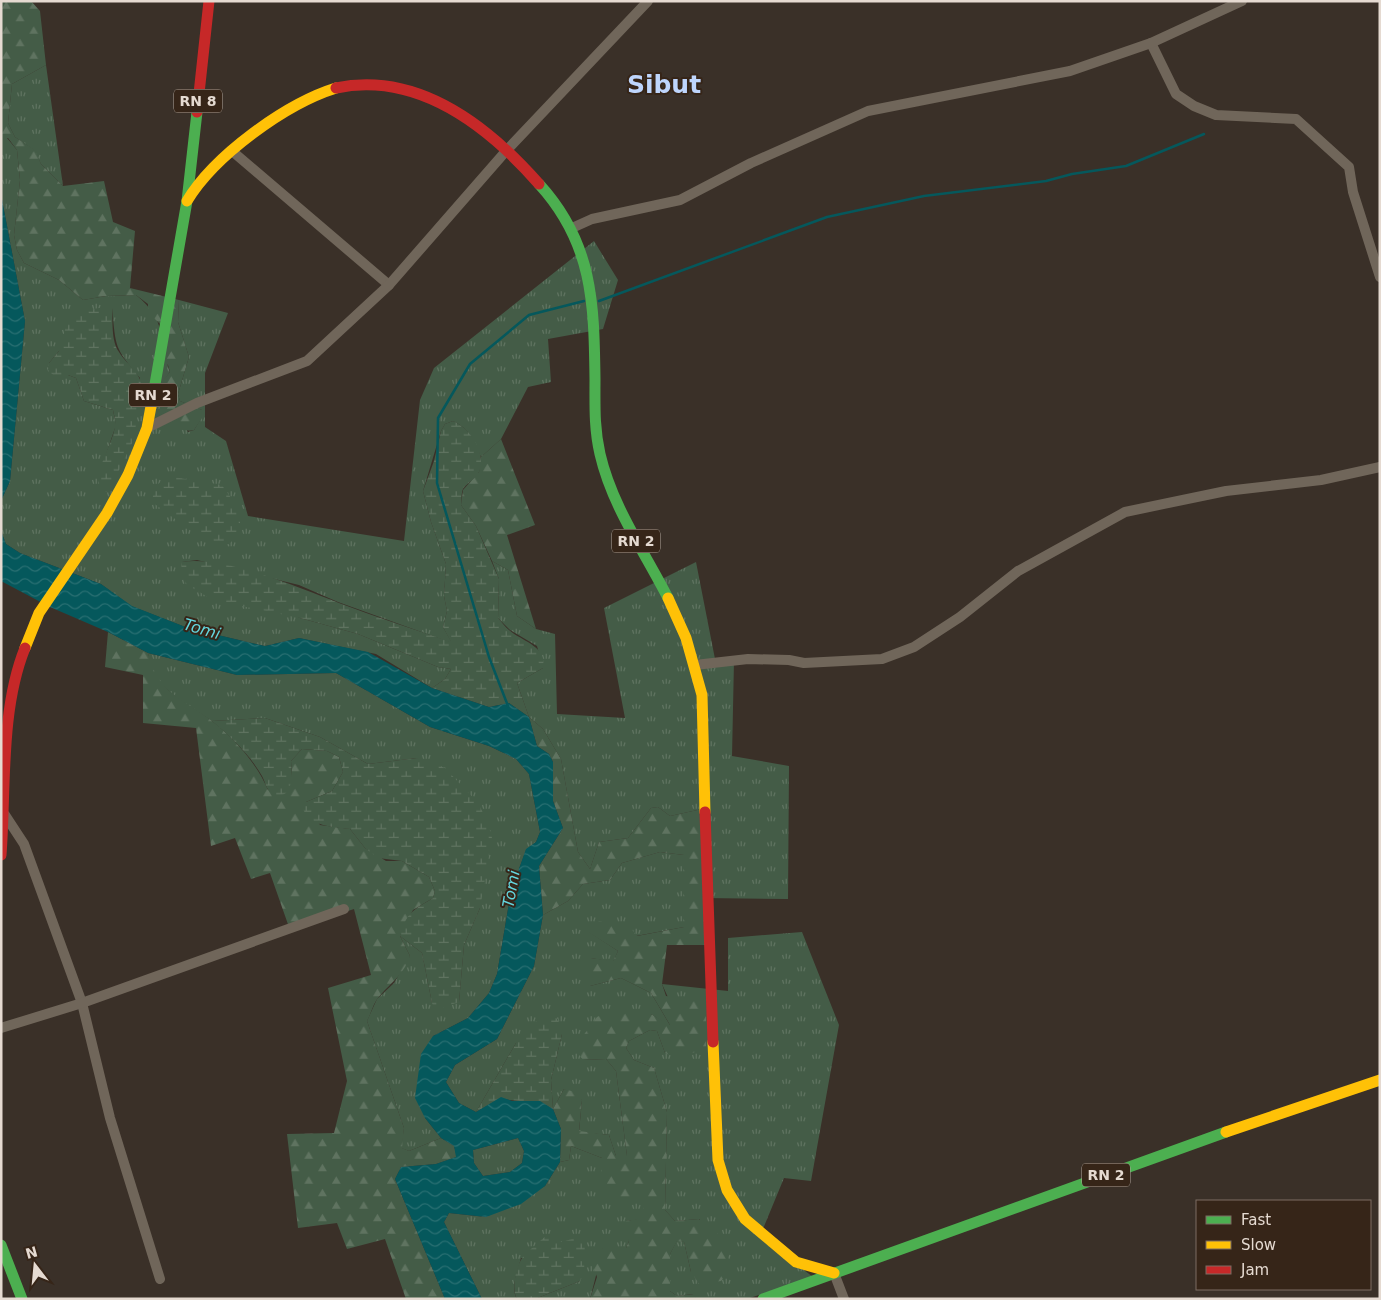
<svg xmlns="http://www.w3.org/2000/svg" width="1381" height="1300" viewBox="0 0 1381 1300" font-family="'DejaVu Sans',sans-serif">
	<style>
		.grass { fill: url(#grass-tufts); fill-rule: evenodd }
		.forest { fill: url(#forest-firs) }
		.wetland { fill: url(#wetland-marsh) }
		.water { fill: url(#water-waves); fill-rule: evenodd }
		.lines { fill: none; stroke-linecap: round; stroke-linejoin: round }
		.stream { stroke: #05585c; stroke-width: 2.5 }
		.street { stroke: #70665a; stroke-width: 10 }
		.fast { stroke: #4caf50; stroke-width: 11 }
		.slow { stroke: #ffc107; stroke-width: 11 }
		.jam { stroke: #c62828; stroke-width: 11 }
		.labels { text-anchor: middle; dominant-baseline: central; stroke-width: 4; stroke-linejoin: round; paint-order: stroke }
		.shield { fill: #362518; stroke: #b0a49a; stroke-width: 1 }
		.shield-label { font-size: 14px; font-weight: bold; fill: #e5dad1 }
		.water-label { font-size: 16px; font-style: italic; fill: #64d6de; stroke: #362518 }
		.town-label { font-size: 25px; font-weight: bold; fill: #bed5fc; stroke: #362518 }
	</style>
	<defs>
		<pattern id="grass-tufts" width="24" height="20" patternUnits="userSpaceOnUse" patternTransform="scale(1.25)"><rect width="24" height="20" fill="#445c47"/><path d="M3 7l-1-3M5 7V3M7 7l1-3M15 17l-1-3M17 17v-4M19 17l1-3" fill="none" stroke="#5f7360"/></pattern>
		<pattern id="forest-firs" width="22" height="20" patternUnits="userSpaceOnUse" patternTransform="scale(1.25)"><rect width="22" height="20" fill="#445c47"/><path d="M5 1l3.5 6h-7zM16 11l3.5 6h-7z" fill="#5f7360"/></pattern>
		<pattern id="wetland-marsh" width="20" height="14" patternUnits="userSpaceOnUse" patternTransform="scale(1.25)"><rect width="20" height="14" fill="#445c47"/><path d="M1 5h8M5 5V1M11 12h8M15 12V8" fill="none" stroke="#5f7360"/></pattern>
		<pattern id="water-waves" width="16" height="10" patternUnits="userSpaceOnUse" patternTransform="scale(1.25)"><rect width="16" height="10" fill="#05585c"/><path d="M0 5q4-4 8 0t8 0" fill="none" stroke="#296f72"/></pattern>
	</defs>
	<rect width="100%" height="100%" fill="#3a3028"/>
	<g class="grass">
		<path d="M 46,65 L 63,186 L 41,164 L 34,150 L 15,137 L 8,123 L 12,84 Z"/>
		<path d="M 1,138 L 7,138 L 17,150 L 20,180 L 14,235 L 17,250 L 24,263 L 59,280 L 83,300 L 106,296 L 136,295 C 168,321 158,339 170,372 L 160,385 L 188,432 L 194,430 L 202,417 L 202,410 L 180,401 L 178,394 L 189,357 L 178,322 L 179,300 L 228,313 L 205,373 L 205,427 L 226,441 L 248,516 L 404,541 L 420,400 L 434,368 L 594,241 L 618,280 L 603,329 L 548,339 L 551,382 L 528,387 L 501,439 L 481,457 C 475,442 469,428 453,421 L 445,424 L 441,431 L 423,491 L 431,522 L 446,564 L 444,596 L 447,611 L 443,627 L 452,643 L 338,602 L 299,585 L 197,560 L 182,562 L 300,618 L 358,634 L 438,667 L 451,669 L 445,679 L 432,688 L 376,654 L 299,638 L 265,646 L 188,628 L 131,606 L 101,584 L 20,553 L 6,544 L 1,531 L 1,501 L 10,481 L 25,321 L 1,194 ZM 112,308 C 116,348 114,347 140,378 L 101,469 L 116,425 L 113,410 L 84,401 L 76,378 L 68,375 L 53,375 L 49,363 L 59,351 Z"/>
		<path d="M 492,561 L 508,570 L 517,616 L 536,629 L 555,634 L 557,714 L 625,718 L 604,608 L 696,562 L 715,659 L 734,660 L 732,756 L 789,766 L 788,899 L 705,898 L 702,809 L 670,816 L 658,807 L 651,808 L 628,838 L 599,842 L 590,869 L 578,852 L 561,759 L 543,729 L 529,717 L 517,683 L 543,668 L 537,646 L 510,630 L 498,618 L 499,579 Z"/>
		<path d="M 148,653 L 237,675 L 336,673 L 430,727 L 489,746 L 516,759 L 529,774 L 540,832 L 536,842 L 526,850 L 511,891 L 497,974 L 489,993 L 468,1018 L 433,1036 L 425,1118 L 441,1138 L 409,1151 L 401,1148 L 404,1128 L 367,1021 L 377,999 L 394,983 L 410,956 L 400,936 L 422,953 L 432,1003 L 459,1002 L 464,945 L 480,908 L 417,758 L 368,764 L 320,737 L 265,718 L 212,721 L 177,698 L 159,682 L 151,669 Z"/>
		<path d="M 660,852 L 684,855 L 684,927 L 636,936 L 589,932 L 618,951 L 613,962 L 591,958 L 590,986 L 621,978 L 651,993 L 671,1027 L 651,1014 L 583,1060 L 606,1059 L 616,1071 L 627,1156 L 616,1156 L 609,1135 L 579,1132 L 582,1100 L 564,1089 L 553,1109 L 551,1080 L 562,1034 L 516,1043 L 476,1112 L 459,1103 L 446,1082 L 455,1065 L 497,1039 L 534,966 L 543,915 L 568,901 L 583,884 L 610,880 L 622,863 Z"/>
		<path d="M 802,932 L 839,1025 L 811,1181 L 784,1178 L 760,1236 L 813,1277 L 747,1299 L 696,1299 L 693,1294 L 677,1296 L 670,1291 L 670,1254 L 677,1240 L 684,1242 L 691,1272 L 700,1219 L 675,1221 L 665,1210 L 667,1112 L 654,1068 L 634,1060 L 626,1048 L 629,1041 L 650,1030 L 657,1031 L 665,1053 L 693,1053 L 662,984 L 728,991 L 728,938 Z"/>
		<path d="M 518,1138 L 524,1151 L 522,1163 L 510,1172 L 483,1176 L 474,1163 L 473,1150 Z"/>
		<path d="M 571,1146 L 602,1158 L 643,1196 L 643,1219 L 626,1221 L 629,1241 L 626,1248 L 603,1248 L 590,1299 L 535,1299 L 580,1281 L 521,1258 C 518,1270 510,1288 517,1299 L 482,1299 L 444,1222 L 449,1213 L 486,1217 L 545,1186 L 560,1162 L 569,1160 Z"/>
	</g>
	<g class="forest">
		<path d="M 1,1 L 31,1 L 40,11 L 46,65 L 12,84 L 8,123 L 15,137 L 35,150 L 41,164 L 63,186 L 104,181 L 113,222 L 135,231 L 130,288 L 179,300 L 178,322 L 189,357 L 178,394 L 180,401 L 202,410 L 202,418 L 194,430 C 174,436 152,401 160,384 C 162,380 167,376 170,372 L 168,365 L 157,355 L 161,325 L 148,312 L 148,304 L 136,295 L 106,296 L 83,300 L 59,280 L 24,263 L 17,250 L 14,235 L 20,180 L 17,150 L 8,138 L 1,138 Z"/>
		<path d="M 501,439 L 535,525 L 507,535 L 536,629 L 517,616 L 508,570 L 492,561 L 476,526 L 461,505 L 463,490 L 479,472 L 481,457 Z"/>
		<path d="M 108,632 L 148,653 C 157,693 184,699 212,721 C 235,739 257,764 268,790 L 292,776 L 291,761 L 302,749 L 327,751 L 339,757 L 343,772 L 332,791 L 306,802 L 320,825 L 350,829 L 365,848 L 386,861 L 402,861 L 429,877 L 435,891 L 433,898 L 413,910 L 400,936 L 410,956 C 404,975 389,984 378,998 C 373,1004 371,1014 367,1021 L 404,1128 L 402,1148 L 409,1151 L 441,1138 L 454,1146 L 457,1157 L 436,1164 L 401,1167 L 395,1179 L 445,1299 L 406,1299 L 385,1239 L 347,1249 L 337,1223 L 298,1228 L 287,1134 L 334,1133 L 347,1081 L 328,988 L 371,975 L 354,909 L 290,930 L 270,873 L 251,879 L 235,838 L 211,846 L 196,728 L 143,723 L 143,675 L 105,667 Z"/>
		<path d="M 529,717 L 543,729 L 561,759 L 578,852 L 590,869 L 599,842 L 628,838 L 651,808 L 658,807 L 670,816 L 702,809 L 708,945 L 667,945 L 662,984 L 666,996 L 706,1001 L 706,1048 C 693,1053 677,1060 665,1053 L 657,1031 L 650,1030 L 629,1041 L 626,1048 L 634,1060 L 654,1068 L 667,1112 L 665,1210 L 675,1221 L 699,1219 L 724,1239 L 731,1269 L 721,1281 L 699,1284 L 691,1272 L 684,1242 L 677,1241 L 670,1254 L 670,1291 L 677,1296 L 694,1294 L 696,1299 L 590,1299 L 597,1277 L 590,1257 L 603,1248 L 626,1248 L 629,1241 L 621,1228 L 626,1221 L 643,1218 L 643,1197 L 623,1204 L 600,1189 L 602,1158 L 571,1146 L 569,1160 L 560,1162 L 561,1129 L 553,1109 L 564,1089 L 579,1093 L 582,1100 L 579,1131 L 609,1135 L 616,1156 L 627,1156 L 616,1071 L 606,1059 L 583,1060 L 574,1048 L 597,1017 L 611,1010 L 651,1014 L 670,1025 L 651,993 L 621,978 L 590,986 L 581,965 L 591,958 L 613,961 L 618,951 L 588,932 L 599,921 L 627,923 L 637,936 L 684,927 L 684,855 L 660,852 L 622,863 L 610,880 L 583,884 L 568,901 L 543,915 L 539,866 L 563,828 L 553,801 L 553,762 L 549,754 L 537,746 Z"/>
	</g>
	<g class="wetland">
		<path d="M 104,307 L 112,308 C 113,321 111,341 119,352 C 126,364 140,371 141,385 L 134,439 L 109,491 L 101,492 C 93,469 112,447 115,426 C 116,421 114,415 113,410 L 84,401 L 76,378 L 68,375 L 53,375 L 48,370 L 49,363 L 59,351 L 67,323 L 80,312 Z"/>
		<path d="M 453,421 C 470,428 487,453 479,472 C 476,479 467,483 463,489 C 461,493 462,500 461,505 L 476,526 L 499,579 L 498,618 C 502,622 505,627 509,630 C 523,642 547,646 543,668 L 517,683 L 529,717 L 509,703 L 489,707 L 432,688 L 445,679 L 451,669 L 438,667 L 358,634 L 300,618 L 213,600 L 186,584 L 181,570 L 182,562 C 223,555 299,588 339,603 C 376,617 414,629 451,642 L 443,627 L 447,611 L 444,596 L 446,564 L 431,522 L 423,491 L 434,461 L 441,431 L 445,424 Z"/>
		<path d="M 167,476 L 222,485 L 240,511 L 240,533 L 229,544 L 213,547 L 152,502 C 153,491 158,482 167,476 Z"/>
		<path d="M 265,718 L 320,737 L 368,764 L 417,758 L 445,768 L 478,803 L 488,823 L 492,838 L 480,908 L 464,945 L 459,1002 L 435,1010 L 432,1003 L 422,953 L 400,936 C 406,913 413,910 433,898 L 435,891 L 429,877 L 402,861 L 378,858 L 365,848 L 350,829 C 333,827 311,827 303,809 L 306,802 L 332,791 L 343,772 L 339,757 L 327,751 L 302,749 L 291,761 L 292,776 L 289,791 C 284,794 281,797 275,795 C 266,792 266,783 262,776 C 251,756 230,736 212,721 Z"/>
		<path d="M 543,1014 L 558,1019 L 562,1034 L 551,1080 L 553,1109 C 535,1098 520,1104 501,1098 L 476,1112 L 516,1043 Z"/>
		<path d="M 547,1235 L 562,1242 L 585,1235 L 584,1274 L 580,1281 L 535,1299 L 517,1299 C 511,1290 516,1265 523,1257 C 530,1249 539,1242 547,1235 Z"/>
	</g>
	<g class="water">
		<path d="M 1,194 L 25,321 L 10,481 L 1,501 Z"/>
		<path d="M 1,531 L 6,544 L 20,553 L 101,584 L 132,606 L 188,628 L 265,646 L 299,638 L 368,652 L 432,688 L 489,707 L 509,703 L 529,717 L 537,746 L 549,754 L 553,762 L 553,801 L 563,828 L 539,866 L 543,915 L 534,966 L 497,1039 L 455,1065 L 446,1082 L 459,1103 L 476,1112 L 501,1097 L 512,1101 L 540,1101 L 553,1109 L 561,1129 L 560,1162 L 545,1186 L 521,1204 L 486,1217 L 449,1213 L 444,1222 L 482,1299 L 445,1299 L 395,1179 L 401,1167 L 436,1164 L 456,1157 L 454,1146 L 441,1138 L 425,1118 L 415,1098 L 421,1054 L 433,1036 L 468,1018 L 489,993 L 497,974 L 511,891 L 526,849 L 536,842 L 540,832 L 529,774 L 516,759 L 489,746 L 430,727 L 336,673 L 237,675 L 148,653 L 108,632 L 50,607 L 1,581 ZM 518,1138 L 524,1151 L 522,1163 L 510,1172 L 483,1176 L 474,1163 L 473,1150 Z"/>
	</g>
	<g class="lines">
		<g class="stream">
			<path d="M 599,301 L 827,217 L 924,196 L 1046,181 L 1072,174 L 1126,166 L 1204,134"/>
			<path d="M 508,706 L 489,657 L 437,483 L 438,418 L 470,364 L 529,315 L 584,301"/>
		</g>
		<g class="street">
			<path d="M 1151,43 L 1176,94 L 1194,106 L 1216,115 L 1296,119 L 1349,167 L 1353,192 L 1380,277"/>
			<path d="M 232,151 L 389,285"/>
			<path d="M 572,228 L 592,219 L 680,200 L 751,163 L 868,111 L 1070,71 L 1151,43 L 1242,1"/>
			<path d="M 147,428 L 197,403 L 307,361 L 389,285 L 506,151 L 648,1"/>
			<path d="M 695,665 L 748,659 L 789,660 L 804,663 L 882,659 L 914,647 L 960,617 L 1018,571 L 1125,512 L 1226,491 L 1321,480 L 1380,467"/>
			<path d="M 5,815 L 24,844 L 82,1003 L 110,1118 L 160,1279"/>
			<path d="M 1,1028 L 82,1003 L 344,909"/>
			<path d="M 834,1273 L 844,1299"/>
		</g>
		<g class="fast">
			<path d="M 539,184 C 593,243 594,303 595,379 C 595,405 594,428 600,454 C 612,506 644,551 668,598"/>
			<path d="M 154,390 L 187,201 L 197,112"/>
			<path d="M 1,1245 L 22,1299"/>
			<path d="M 763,1299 L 1226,1132"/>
		</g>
		<g class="slow">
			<path d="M 187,201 C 214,156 285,104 336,88"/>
			<path d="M 668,598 L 686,638 L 702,695 L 705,812"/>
			<path d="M 25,648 L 39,613 L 107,513 L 128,475 L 147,428 L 154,390"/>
			<path d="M 713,1042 L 718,1160 L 727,1190 L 745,1219 L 796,1262 L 834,1273"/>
			<path d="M 1226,1132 L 1380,1080"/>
		</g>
		<g class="jam">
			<path d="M 336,88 C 418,71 488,126 539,184"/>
			<path d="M 197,112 L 209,1"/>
			<path d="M 705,812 L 713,1042"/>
			<path d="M 1,855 C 6,788 0,710 25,648"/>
		</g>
	</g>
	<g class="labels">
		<g class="shield">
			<rect x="174" y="89.5" width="48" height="23" rx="4"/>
			<rect x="129" y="383.5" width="48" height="23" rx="4"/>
			<rect x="612" y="529.5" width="48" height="23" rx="4"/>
			<rect x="1082" y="1163.5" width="48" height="23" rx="4"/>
		</g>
		<g class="shield-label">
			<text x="198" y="101">RN 8</text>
			<text x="153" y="395">RN 2</text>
			<text x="636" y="541">RN 2</text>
			<text x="1106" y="1175">RN 2</text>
		</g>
		<g class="water-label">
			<text transform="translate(202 629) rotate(16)">Tomi</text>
			<text transform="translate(511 889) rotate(-80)">Tomi</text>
		</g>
		<g class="town-label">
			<text x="664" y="84">Sibut</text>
		</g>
	</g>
	<rect width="1381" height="1300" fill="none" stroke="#e5dad1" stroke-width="5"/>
	<rect x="1196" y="1200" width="175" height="90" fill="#362518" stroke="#7c6d62"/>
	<rect x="1206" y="1216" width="25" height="8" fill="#4caf50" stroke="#7c6d62"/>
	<text x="1241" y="1225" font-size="15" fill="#e5dad1">Fast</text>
	<rect x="1206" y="1241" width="25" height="8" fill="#ffc107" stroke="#7c6d62"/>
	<text x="1241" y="1250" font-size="15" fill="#e5dad1">Slow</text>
	<rect x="1206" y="1266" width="25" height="8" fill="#c62828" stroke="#7c6d62"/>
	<text x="1241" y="1275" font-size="15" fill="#e5dad1">Jam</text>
	<g transform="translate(35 1265) rotate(344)" stroke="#362518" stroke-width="4" paint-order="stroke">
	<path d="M0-4L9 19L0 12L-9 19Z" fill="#e5dad1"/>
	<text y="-8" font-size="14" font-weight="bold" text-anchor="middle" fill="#e5dad1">N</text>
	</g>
</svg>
